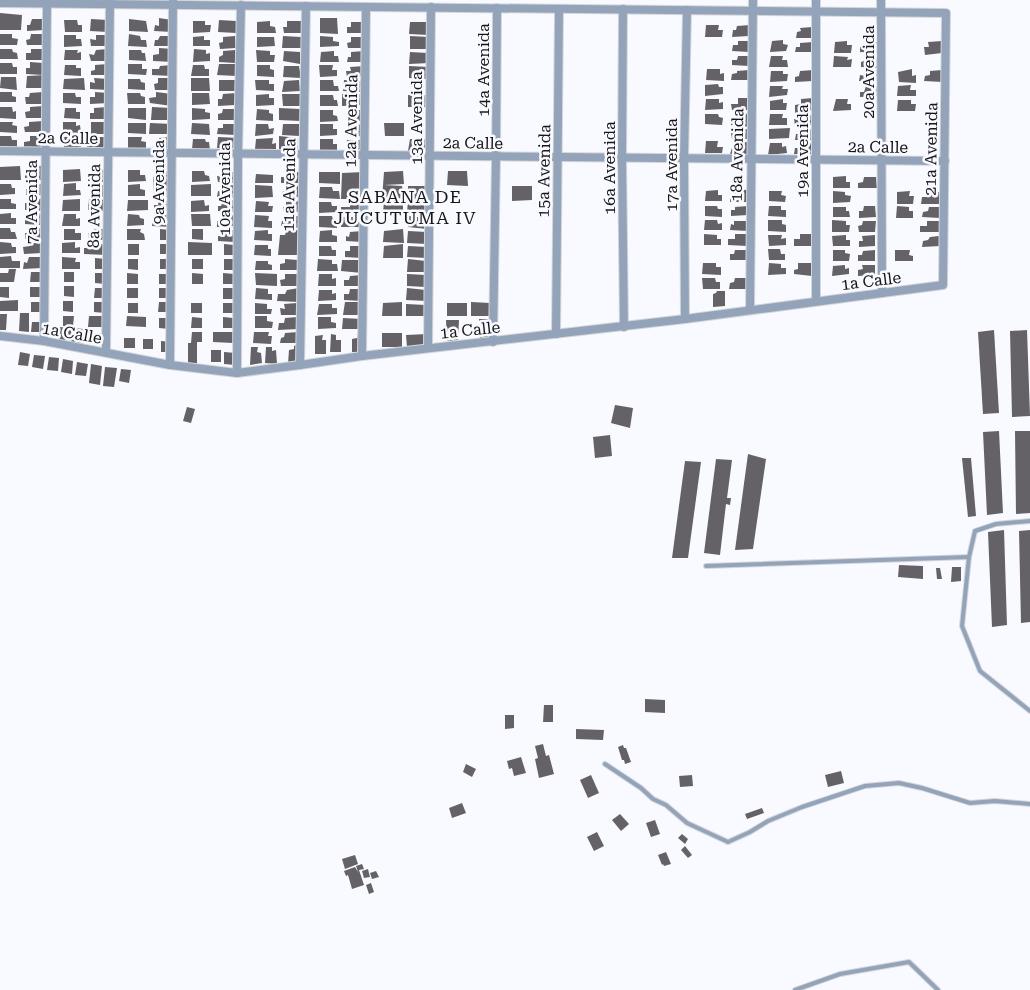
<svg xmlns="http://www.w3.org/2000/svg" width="1030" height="990" viewBox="0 0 1030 990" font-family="'Roboto Serif',serif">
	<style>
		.building { fill: #646266 }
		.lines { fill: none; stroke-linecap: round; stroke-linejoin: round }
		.lane-casing { stroke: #d5d6da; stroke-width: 6 }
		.street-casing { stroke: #d5d6da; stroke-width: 10 }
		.lane { stroke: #93a4ba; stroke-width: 4 }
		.street { stroke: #93a4ba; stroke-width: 8 }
		.labels { text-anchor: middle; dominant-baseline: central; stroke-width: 5; stroke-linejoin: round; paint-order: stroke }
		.street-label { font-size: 16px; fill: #161618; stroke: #f9faff }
		.neighbourhood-label { font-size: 18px; letter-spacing: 1px; fill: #161618; stroke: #f9faff }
	</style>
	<rect width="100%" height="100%" fill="#f9faff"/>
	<g class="building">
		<path d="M 0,13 L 22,15 L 21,30 L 0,30 Z"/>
		<path d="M 159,18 L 172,20 L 172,32 L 154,31 L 155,25 L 159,26 Z"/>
		<path d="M 320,18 L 337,18 L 338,34 L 320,33 Z"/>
		<path d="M 32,19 L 44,19 L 45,30 L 27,31 L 27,25 L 30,25 Z"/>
		<path d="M 91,19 L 108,20 L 108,32 L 90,31 Z"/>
		<path d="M 129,19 L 146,21 L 148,32 L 129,31 Z"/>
		<path d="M 64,20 L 77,20 L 78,25 L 82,25 L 82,32 L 65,32 Z"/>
		<path d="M 219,20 L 236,21 L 236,33 L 218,32 Z"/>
		<path d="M 193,21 L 205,21 L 205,25 L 211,25 L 210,32 L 193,33 Z"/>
		<path d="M 270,21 L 270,26 L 275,27 L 276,33 L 257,33 L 257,22 Z"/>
		<path d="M 287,21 L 301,21 L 301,33 L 284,33 L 283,27 L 287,27 Z"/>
		<path d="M 351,22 L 364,22 L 364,33 L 347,33 L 347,27 L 351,27 Z"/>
		<path d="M 410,22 L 429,22 L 429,35 L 409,34 Z"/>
		<path d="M 706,25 L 719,25 L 718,30 L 723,30 L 722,37 L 705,37 Z"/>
		<path d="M 750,25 L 749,36 L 732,37 L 733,30 L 736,30 L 737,26 Z"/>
		<path d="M 812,27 L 813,38 L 796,38 L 797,32 L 801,31 L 800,28 Z"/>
		<path d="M 0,34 L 12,34 L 12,38 L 18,39 L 17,45 L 0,45 Z"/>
		<path d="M 31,34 L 44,34 L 44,45 L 27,45 L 26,40 L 30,39 Z"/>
		<path d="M 129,34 L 140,36 L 141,40 L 146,40 L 147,47 L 128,46 Z"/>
		<path d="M 64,35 L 76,35 L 76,39 L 81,39 L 82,46 L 64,47 Z"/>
		<path d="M 96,35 L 108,35 L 109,46 L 91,46 L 90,39 L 96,40 Z"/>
		<path d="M 160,36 L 171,36 L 172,46 L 154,46 L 155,40 L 158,40 Z"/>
		<path d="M 204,36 L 204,40 L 210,40 L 210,46 L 193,46 L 193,37 Z"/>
		<path d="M 235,36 L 236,48 L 220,49 L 219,43 L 223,42 L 223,37 Z"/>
		<path d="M 283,36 L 301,37 L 301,48 L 282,48 Z"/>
		<path d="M 320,36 L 333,37 L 333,41 L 339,42 L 339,46 L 320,47 Z"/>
		<path d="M 410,36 L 429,37 L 429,49 L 410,49 Z"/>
		<path d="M 257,37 L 274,37 L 275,46 L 257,47 Z"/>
		<path d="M 351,37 L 365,37 L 365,48 L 348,48 L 347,43 L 351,42 Z"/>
		<path d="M 783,40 L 783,44 L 788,45 L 786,51 L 770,52 L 772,41 Z"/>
		<path d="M 738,41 L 750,41 L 749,52 L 732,51 L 733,45 L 738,45 Z"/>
		<path d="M 847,41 L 847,45 L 852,45 L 851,53 L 834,53 L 835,42 Z"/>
		<path d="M 942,41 L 942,53 L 925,55 L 924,47 L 929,47 L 928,42 Z"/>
		<path d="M 813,42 L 814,52 L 795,52 L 796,47 L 800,47 L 800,43 Z"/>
		<path d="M 866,42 L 878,42 L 877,53 L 860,52 L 860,47 L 865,46 Z"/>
		<path d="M 159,48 L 173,49 L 173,62 L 153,61 L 153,55 L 159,54 Z"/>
		<path d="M 0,49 L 12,49 L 13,52 L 17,53 L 18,59 L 0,59 Z"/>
		<path d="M 31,49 L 44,49 L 44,60 L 26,60 L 26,53 L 31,53 Z"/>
		<path d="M 108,49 L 109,61 L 91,61 L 89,54 L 94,55 L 96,50 Z"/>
		<path d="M 194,49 L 206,50 L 206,54 L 210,53 L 210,61 L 193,62 Z"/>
		<path d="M 65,50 L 78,50 L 77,53 L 81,52 L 81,60 L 64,60 Z"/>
		<path d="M 129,50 L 141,50 L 142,53 L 145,53 L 146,61 L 129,60 Z"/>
		<path d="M 235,50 L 235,63 L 219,62 L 219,57 L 223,55 L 223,51 Z"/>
		<path d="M 256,50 L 270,51 L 270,55 L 275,55 L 274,62 L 257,62 Z"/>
		<path d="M 284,51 L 300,52 L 300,64 L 283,61 Z"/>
		<path d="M 334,51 L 334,56 L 338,56 L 339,62 L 320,62 L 321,52 Z"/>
		<path d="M 364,51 L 364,62 L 347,62 L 348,57 L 351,57 L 351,52 Z"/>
		<path d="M 410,52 L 428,53 L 429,63 L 409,64 Z"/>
		<path d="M 738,56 L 749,56 L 749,66 L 732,65 L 732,60 L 737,60 Z"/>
		<path d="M 771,56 L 783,56 L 782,60 L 787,60 L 788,67 L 769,67 Z"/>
		<path d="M 834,56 L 848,57 L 847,60 L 852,59 L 851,67 L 833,67 Z"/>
		<path d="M 865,57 L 878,57 L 878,68 L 861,67 L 861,62 L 864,61 Z"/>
		<path d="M 30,62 L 43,63 L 43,75 L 26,74 L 26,68 L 30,68 Z"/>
		<path d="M 0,63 L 12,63 L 13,67 L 17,67 L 17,74 L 0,74 Z"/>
		<path d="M 108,64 L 108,75 L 91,75 L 91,71 L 95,70 L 95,65 Z"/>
		<path d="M 128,64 L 142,64 L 142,69 L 147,69 L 146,75 L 128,74 Z"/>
		<path d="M 219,64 L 236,64 L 236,76 L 217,75 Z"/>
		<path d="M 65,65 L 76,65 L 76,68 L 81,68 L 81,76 L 64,75 Z"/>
		<path d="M 171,65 L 172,76 L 152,75 L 152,69 L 159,69 L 160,66 Z"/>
		<path d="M 193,65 L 204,65 L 205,69 L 209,69 L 209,76 L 191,76 Z"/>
		<path d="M 257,65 L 270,65 L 270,69 L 274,70 L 274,77 L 257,76 Z"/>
		<path d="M 319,65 L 333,65 L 332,70 L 337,70 L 337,76 L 320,77 Z"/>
		<path d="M 284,66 L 299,66 L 301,78 L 283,77 Z"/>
		<path d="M 364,66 L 364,76 L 347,77 L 346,71 L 351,71 L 350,67 Z"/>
		<path d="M 409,66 L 429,67 L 429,79 L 409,78 Z"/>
		<path d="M 707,69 L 720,69 L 720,74 L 724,73 L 724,81 L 706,80 Z"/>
		<path d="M 912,69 L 912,76 L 916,75 L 916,83 L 899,82 L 898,72 Z"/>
		<path d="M 749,70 L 749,80 L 731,80 L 732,74 L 737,73 L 737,71 Z"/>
		<path d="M 813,70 L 813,81 L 795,82 L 795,77 L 799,76 L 800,71 Z"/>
		<path d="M 878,70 L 877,81 L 859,81 L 860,75 L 865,76 L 866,72 Z"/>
		<path d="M 942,70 L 943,82 L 924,81 L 925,76 L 930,75 L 930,71 Z"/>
		<path d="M 771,71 L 783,71 L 783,74 L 788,74 L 787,81 L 770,82 Z"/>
		<path d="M 46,75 L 47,88 L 26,88 L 27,76 Z"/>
		<path d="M 1,77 L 16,77 L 17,90 L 0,88 Z"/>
		<path d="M 84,78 L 85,90 L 63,89 L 64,79 Z"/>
		<path d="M 94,78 L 108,79 L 108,90 L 90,89 L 90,82 L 95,83 Z"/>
		<path d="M 158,78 L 172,78 L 172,90 L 155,90 L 154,84 L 158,83 Z"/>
		<path d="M 191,78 L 209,78 L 210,91 L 191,91 Z"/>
		<path d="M 128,79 L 140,79 L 141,82 L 145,83 L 145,90 L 128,89 Z"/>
		<path d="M 219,80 L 236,80 L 235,91 L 219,91 Z"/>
		<path d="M 255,80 L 269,80 L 269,84 L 274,84 L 274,91 L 256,90 Z"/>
		<path d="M 299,80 L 300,91 L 282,92 L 284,81 Z"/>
		<path d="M 320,80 L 333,80 L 334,86 L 338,86 L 339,91 L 320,91 Z"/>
		<path d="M 344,80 L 364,81 L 364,92 L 343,91 Z"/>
		<path d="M 718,84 L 719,87 L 723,87 L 723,94 L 705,96 L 705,85 Z"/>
		<path d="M 911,85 L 910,90 L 916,90 L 916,96 L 897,96 L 898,86 Z"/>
		<path d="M 770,86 L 783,86 L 782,89 L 788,89 L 787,95 L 769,97 Z"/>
		<path d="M 866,86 L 878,86 L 877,96 L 860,97 L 860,92 L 864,92 Z"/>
		<path d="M 0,92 L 12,92 L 12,96 L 16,97 L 16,102 L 0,102 Z"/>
		<path d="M 43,92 L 43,104 L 26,104 L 25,97 L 29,97 L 30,93 Z"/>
		<path d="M 95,92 L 108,93 L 108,103 L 90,104 L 90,97 L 95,97 Z"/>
		<path d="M 156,92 L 172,94 L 172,106 L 150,103 L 149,98 L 156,97 Z"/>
		<path d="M 63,93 L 75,93 L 76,97 L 81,97 L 81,104 L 63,103 Z"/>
		<path d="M 127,93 L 140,93 L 141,96 L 145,97 L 145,104 L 128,104 Z"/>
		<path d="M 192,93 L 209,93 L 210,104 L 192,105 Z"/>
		<path d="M 236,93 L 235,105 L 218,106 L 218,99 L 222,99 L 223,94 Z"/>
		<path d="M 269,94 L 269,98 L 274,98 L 274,105 L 256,106 L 256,95 Z"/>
		<path d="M 282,94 L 300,94 L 300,106 L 283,106 Z"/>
		<path d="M 342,94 L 364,94 L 364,105 L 342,106 Z"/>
		<path d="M 320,95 L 333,95 L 334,100 L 337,100 L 338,106 L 320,106 Z"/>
		<path d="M 408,95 L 427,95 L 428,107 L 408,107 Z"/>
		<path d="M 738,98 L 750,98 L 750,110 L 732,110 L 731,104 L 738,104 Z"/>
		<path d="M 813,98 L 814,110 L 795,113 L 795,105 L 801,104 L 801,99 Z"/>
		<path d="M 706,99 L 719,99 L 719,103 L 723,102 L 723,109 L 705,110 Z"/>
		<path d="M 783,99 L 783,103 L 787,103 L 786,110 L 770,110 L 770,101 Z"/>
		<path d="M 836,99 L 848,99 L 847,104 L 851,104 L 851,110 L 833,111 Z"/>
		<path d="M 898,100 L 911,100 L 911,104 L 916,104 L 915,111 L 897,111 Z"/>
		<path d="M 43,106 L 43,118 L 26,118 L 25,112 L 30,111 L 30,107 Z"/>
		<path d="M 0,107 L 12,107 L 13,112 L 16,111 L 16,119 L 0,118 Z"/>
		<path d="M 107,107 L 108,119 L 90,119 L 90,113 L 94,113 L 94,108 Z"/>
		<path d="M 152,107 L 171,108 L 172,120 L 151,120 Z"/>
		<path d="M 65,108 L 76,108 L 76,112 L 80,112 L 80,119 L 64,118 Z"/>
		<path d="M 128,108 L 146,108 L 146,120 L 128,118 Z"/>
		<path d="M 192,108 L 205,109 L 205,112 L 210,113 L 210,119 L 192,120 Z"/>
		<path d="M 279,108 L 300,109 L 300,121 L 279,120 Z"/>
		<path d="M 223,109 L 235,109 L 235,120 L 218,120 L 218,114 L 222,113 Z"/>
		<path d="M 257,109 L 269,110 L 269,113 L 273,114 L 273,121 L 256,120 Z"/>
		<path d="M 320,110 L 333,110 L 333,115 L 337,116 L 338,121 L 320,122 Z"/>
		<path d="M 351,110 L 363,110 L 364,121 L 347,120 L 347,116 L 351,115 Z"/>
		<path d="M 737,113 L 749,114 L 750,127 L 731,125 L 731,118 L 736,119 Z"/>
		<path d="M 705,114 L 718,114 L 719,117 L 723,118 L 722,125 L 705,124 Z"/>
		<path d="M 770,114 L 783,114 L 782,118 L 787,118 L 787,125 L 769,125 Z"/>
		<path d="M 799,115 L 813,115 L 812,125 L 795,125 L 794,119 L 800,119 Z"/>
		<path d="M 43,121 L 43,132 L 25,132 L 24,127 L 29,126 L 29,122 Z"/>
		<path d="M 0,122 L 13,122 L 12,125 L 17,126 L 17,133 L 0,132 Z"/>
		<path d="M 63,122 L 76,122 L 76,126 L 80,125 L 81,133 L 63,132 Z"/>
		<path d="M 91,122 L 106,122 L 112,134 L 91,134 Z"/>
		<path d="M 128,123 L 146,123 L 146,134 L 128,133 Z"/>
		<path d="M 150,123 L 172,124 L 172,134 L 149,134 Z"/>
		<path d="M 192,123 L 209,124 L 210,135 L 191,134 Z"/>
		<path d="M 384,123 L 404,123 L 404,136 L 385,136 Z"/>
		<path d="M 223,124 L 236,124 L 235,135 L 217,134 L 218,128 L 223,128 Z"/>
		<path d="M 256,124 L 268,124 L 269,129 L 274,128 L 273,134 L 255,136 Z"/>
		<path d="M 283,124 L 299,124 L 299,136 L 282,135 Z"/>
		<path d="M 320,124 L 333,124 L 333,129 L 337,129 L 337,135 L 320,136 Z"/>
		<path d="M 364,124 L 364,136 L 347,136 L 347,130 L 351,130 L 351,126 Z"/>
		<path d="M 790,128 L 789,138 L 769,139 L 769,129 Z"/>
		<path d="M 748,129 L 749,139 L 732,139 L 731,133 L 735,132 L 735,130 Z"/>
		<path d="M 812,129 L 812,140 L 795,140 L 796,134 L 800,134 L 799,130 Z"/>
		<path d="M 0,136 L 11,136 L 12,140 L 17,140 L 17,147 L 0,147 Z"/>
		<path d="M 30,136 L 42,136 L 43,147 L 24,147 L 24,142 L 30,141 Z"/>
		<path d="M 80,136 L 81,147 L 64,148 L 64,137 Z"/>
		<path d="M 279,136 L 298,138 L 298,150 L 279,150 Z"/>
		<path d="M 95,137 L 107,137 L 108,148 L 87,148 L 87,142 L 94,142 Z"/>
		<path d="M 128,137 L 142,137 L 141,141 L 146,142 L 146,149 L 128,148 Z"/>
		<path d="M 171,137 L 172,148 L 155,149 L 154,142 L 159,142 L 159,138 Z"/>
		<path d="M 218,137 L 239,138 L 239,149 L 217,148 Z"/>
		<path d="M 273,138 L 272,144 L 276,143 L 276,149 L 255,149 L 256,139 Z"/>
		<path d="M 193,139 L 205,139 L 206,142 L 209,142 L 210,150 L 192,149 Z"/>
		<path d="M 320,139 L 333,139 L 333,144 L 337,144 L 337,150 L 320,151 Z"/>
		<path d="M 410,139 L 429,139 L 429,151 L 408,151 Z"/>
		<path d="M 347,140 L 364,140 L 364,149 L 346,150 Z"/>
		<path d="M 706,141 L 718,141 L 717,147 L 723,147 L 722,153 L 705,153 Z"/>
		<path d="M 734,142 L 749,142 L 748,155 L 730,154 L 732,148 L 736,147 Z"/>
		<path d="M 770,143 L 782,143 L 782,147 L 786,146 L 787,153 L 768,155 Z"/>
		<path d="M 813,143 L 812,154 L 794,154 L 795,148 L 800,148 L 799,144 Z"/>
		<path d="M 30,165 L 42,166 L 42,180 L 25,180 L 25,175 L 30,174 Z"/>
		<path d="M 20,166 L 21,180 L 0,180 L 0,167 Z"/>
		<path d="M 80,169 L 81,181 L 63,182 L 63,170 Z"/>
		<path d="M 92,170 L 107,170 L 108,182 L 88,181 L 88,175 L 91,176 Z"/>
		<path d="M 128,170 L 140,170 L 140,175 L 145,175 L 146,181 L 128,182 Z"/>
		<path d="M 172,171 L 171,197 L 154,196 L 153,177 L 158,176 L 159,172 Z"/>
		<path d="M 192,171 L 204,171 L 205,175 L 209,176 L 210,181 L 192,182 Z"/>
		<path d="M 287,171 L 299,172 L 299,183 L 281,183 L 281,177 L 286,177 Z"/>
		<path d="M 403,171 L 404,184 L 384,185 L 402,186 L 404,198 L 382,199 L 384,172 Z"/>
		<path d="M 448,171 L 467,171 L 468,186 L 447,185 Z"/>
		<path d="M 223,172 L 235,172 L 235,183 L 218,182 L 217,176 L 223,177 Z"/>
		<path d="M 319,172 L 340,172 L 340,184 L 319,183 Z"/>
		<path d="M 364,172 L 364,199 L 341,199 L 342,173 Z"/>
		<path d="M 256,174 L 273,175 L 273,183 L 255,183 Z"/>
		<path d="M 846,176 L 846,182 L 850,182 L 850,188 L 833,188 L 833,177 Z"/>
		<path d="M 864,177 L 876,177 L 877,188 L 858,188 L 858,183 L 863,182 Z"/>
		<path d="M 30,183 L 42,184 L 42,195 L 26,195 L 26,189 L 30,189 Z"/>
		<path d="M 76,183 L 76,190 L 80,190 L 81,195 L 63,196 L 64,184 Z"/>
		<path d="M 0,184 L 11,184 L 12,188 L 15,188 L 15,194 L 0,195 Z"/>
		<path d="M 140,184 L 140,189 L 145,190 L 145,196 L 128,196 L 128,185 Z"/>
		<path d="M 211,184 L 211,196 L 191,196 L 191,185 Z"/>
		<path d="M 95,185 L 107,185 L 107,197 L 90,196 L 90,189 L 94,189 Z"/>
		<path d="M 235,185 L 235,198 L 217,197 L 218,191 L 222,192 L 223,186 Z"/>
		<path d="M 255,185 L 272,186 L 273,197 L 255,198 Z"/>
		<path d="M 287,186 L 299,186 L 299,197 L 281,198 L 282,192 L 286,191 Z"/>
		<path d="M 408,186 L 427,186 L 427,200 L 408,199 Z"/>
		<path d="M 512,186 L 532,186 L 532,200 L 512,201 Z"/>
		<path d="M 320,187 L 332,187 L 333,191 L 339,191 L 340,199 L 319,198 Z"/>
		<path d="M 736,189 L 747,190 L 748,202 L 730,202 L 730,195 L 735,195 Z"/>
		<path d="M 718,190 L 718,195 L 722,195 L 722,201 L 705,201 L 706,191 Z"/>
		<path d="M 769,191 L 782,191 L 781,195 L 786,196 L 785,202 L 769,201 Z"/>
		<path d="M 833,191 L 845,192 L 845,195 L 851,196 L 850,202 L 833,203 Z"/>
		<path d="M 910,191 L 909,196 L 914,196 L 913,204 L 897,204 L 897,192 Z"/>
		<path d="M 928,192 L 939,192 L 939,204 L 921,204 L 922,197 L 928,197 Z"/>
		<path d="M 29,198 L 42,199 L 42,211 L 25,210 L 25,203 L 29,203 Z"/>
		<path d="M 0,199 L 11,199 L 11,203 L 16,204 L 16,209 L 0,209 Z"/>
		<path d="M 80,199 L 80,211 L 62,211 L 63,200 Z"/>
		<path d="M 89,199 L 107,200 L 108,211 L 88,210 Z"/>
		<path d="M 128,200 L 148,200 L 148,210 L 127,211 Z"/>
		<path d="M 159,200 L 171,201 L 171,211 L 154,211 L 154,205 L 158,205 Z"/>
		<path d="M 204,200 L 205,206 L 209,205 L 209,211 L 191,212 L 191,201 Z"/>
		<path d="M 234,200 L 235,212 L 218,211 L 218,206 L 221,206 L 223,201 Z"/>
		<path d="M 256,201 L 269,202 L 268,206 L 273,206 L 272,212 L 255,212 Z"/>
		<path d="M 298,201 L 299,212 L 284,212 L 283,207 L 286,207 L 286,202 Z"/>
		<path d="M 384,201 L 403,201 L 403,213 L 383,213 Z"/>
		<path d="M 408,201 L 427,202 L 428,214 L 407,212 Z"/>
		<path d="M 319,202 L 331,202 L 332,206 L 337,206 L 337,212 L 319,213 Z"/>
		<path d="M 350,202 L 363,202 L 364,213 L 341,213 L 341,207 L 350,207 Z"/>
		<path d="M 705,206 L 717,206 L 718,209 L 722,209 L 722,217 L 705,216 Z"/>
		<path d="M 748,206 L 748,215 L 731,216 L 731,210 L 735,210 L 735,207 Z"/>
		<path d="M 769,206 L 781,206 L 781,210 L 786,210 L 786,217 L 768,216 Z"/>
		<path d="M 864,206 L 875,206 L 876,217 L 859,218 L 859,211 L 863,211 Z"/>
		<path d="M 897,206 L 909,207 L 909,211 L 913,211 L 913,218 L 896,218 Z"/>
		<path d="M 833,207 L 846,207 L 846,211 L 849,211 L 850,217 L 833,217 Z"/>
		<path d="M 929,207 L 940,207 L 940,218 L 922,217 L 923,212 L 928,211 Z"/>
		<path d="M 11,213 L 11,218 L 16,218 L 16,224 L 0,224 L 0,214 Z"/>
		<path d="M 29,213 L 42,214 L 43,225 L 25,224 L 25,218 L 29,219 Z"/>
		<path d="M 64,214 L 76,214 L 76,219 L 80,218 L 80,226 L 62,226 Z"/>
		<path d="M 128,214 L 139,215 L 140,218 L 144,219 L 144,225 L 127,226 Z"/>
		<path d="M 191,214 L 210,214 L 211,226 L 192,226 Z"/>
		<path d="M 158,215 L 171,215 L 171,227 L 152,226 L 153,220 L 157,220 Z"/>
		<path d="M 234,215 L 234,226 L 217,227 L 217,221 L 221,221 L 222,216 Z"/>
		<path d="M 255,215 L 269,216 L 268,221 L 272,221 L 272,228 L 254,227 Z"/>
		<path d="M 286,216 L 298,216 L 298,228 L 281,226 L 282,221 L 285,220 Z"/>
		<path d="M 319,216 L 332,216 L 333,220 L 337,220 L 337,228 L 319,227 Z"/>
		<path d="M 409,216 L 427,218 L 427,229 L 408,227 Z"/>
		<rect x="341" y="217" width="23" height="10"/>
		<path d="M 705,220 L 717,220 L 718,224 L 722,223 L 722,230 L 704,230 Z"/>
		<path d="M 768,220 L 782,220 L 782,224 L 786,225 L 786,232 L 768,231 Z"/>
		<path d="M 832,220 L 846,221 L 846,225 L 850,225 L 849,232 L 832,232 Z"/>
		<path d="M 734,221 L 748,221 L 748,231 L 730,230 L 731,224 L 734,225 Z"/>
		<path d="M 863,221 L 876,221 L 875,232 L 859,232 L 858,226 L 862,225 Z"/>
		<path d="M 927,221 L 940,221 L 941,232 L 920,232 L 920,226 L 927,226 Z"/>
		<path d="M 0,228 L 10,228 L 11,232 L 15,232 L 17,239 L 0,239 Z"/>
		<path d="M 29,228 L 41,228 L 42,239 L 25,239 L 25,233 L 28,233 Z"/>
		<path d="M 64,229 L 75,229 L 75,233 L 81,233 L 81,240 L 64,240 Z"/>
		<path d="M 94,229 L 107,229 L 107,240 L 89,239 L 88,233 L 93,233 Z"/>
		<path d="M 127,229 L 141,229 L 140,232 L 144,234 L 145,240 L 127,240 Z"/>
		<path d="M 160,229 L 170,230 L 170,240 L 160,240 Z"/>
		<path d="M 192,229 L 203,229 L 203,240 L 192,239 Z"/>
		<path d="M 403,229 L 404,243 L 383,242 L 384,231 Z"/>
		<path d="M 222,230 L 234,230 L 234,242 L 218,241 L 218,236 L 221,236 Z"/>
		<path d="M 268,230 L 268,234 L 272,234 L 272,241 L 254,240 L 255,231 Z"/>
		<path d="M 298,230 L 298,255 L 278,255 L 280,235 L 285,235 L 286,231 Z"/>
		<path d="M 332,230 L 332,235 L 337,236 L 337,242 L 319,242 L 320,231 Z"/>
		<path d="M 362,231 L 362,242 L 346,241 L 346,236 L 349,237 L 350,232 Z"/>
		<path d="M 408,231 L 427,232 L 427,244 L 407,243 Z"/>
		<path d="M 704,234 L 717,235 L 717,239 L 721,239 L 721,245 L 704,245 Z"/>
		<path d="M 735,234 L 747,234 L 747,246 L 728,245 L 728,239 L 735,239 Z"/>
		<path d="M 800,234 L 812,234 L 811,246 L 794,246 L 794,239 L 800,239 Z"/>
		<path d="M 768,235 L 782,235 L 781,239 L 786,238 L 786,245 L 769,246 Z"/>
		<path d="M 846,235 L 846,240 L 850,240 L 850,246 L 833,246 L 832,236 Z"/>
		<path d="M 875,235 L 875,246 L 859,247 L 859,241 L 863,241 L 862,236 Z"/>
		<path d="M 939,236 L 940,246 L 922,247 L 923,241 L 928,240 L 930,237 Z"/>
		<path d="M 0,242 L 11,243 L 12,247 L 16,247 L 16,253 L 0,254 Z"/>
		<path d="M 75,242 L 75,248 L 80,247 L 80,253 L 62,253 L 62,243 Z"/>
		<path d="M 188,242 L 212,243 L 212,255 L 188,255 Z"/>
		<path d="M 31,243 L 42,243 L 42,253 L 24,254 L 23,247 L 30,246 Z"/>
		<path d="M 94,244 L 106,244 L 107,255 L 84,254 L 84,248 L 93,248 Z"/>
		<rect x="128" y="244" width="11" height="11"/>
		<rect x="160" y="244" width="10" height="10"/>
		<path d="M 224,244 L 234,245 L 234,255 L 224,255 Z"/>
		<path d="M 403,244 L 403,258 L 383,258 L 384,246 Z"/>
		<path d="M 255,245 L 268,245 L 268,249 L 271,249 L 271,256 L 254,255 Z"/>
		<path d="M 319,246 L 331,246 L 332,250 L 336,250 L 336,256 L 319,256 Z"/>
		<path d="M 350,246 L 363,246 L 362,258 L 345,257 L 345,251 L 350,251 Z"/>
		<path d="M 408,246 L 427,247 L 427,258 L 407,257 Z"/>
		<path d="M 768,249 L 780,249 L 781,254 L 785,254 L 785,260 L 769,260 Z"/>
		<path d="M 735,250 L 748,250 L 748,260 L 730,260 L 730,254 L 734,254 Z"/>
		<path d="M 833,250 L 845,250 L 845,253 L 850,254 L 849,261 L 833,261 Z"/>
		<path d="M 875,250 L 875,261 L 858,261 L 858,255 L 862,255 L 863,251 Z"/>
		<path d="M 895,250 L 910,250 L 909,255 L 913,256 L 913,261 L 895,261 Z"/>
		<path d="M 11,256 L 12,261 L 20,261 L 20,268 L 0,268 L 0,257 Z"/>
		<path d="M 29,257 L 42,257 L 42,268 L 23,269 L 24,262 L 27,263 Z"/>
		<path d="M 62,257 L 76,258 L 75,262 L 80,262 L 80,269 L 62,269 Z"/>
		<path d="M 95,258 L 106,259 L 106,269 L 95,269 Z"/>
		<path d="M 128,259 L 138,259 L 138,270 L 128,269 Z"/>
		<rect x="160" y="259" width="10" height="10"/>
		<rect x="192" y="259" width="11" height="10"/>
		<rect x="224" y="259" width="10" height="11"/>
		<path d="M 285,259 L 298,260 L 298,270 L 280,270 L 280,264 L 285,263 Z"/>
		<path d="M 318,259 L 332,260 L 332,264 L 337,264 L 338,271 L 317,271 Z"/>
		<path d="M 408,259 L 426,261 L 426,272 L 407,272 Z"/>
		<path d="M 342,260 L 363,260 L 362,273 L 341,271 Z"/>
		<path d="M 256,261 L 268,261 L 268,264 L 272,265 L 272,270 L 255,270 Z"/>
		<path d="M 703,263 L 716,263 L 716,267 L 721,267 L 721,275 L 702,274 Z"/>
		<path d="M 769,263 L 781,264 L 781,268 L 786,268 L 786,274 L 768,275 Z"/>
		<path d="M 798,263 L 811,263 L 812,276 L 794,274 L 794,270 L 798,269 Z"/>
		<path d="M 845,265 L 845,269 L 849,268 L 849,274 L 832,276 L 833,266 Z"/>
		<path d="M 862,265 L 875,265 L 875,275 L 858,276 L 858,270 L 863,269 Z"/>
		<path d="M 9,269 L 16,269 L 14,282 L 0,282 L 0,273 L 8,273 Z"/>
		<path d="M 31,272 L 41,272 L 41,282 L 30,282 Z"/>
		<rect x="64" y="272" width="10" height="10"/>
		<path d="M 95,273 L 105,273 L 105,284 L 95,283 Z"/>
		<path d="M 127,273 L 138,274 L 138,284 L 127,284 Z"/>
		<path d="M 192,273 L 203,274 L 203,284 L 192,284 Z"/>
		<path d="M 223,273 L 234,274 L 234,284 L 223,284 Z"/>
		<path d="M 255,273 L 277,274 L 277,286 L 256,285 Z"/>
		<path d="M 159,274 L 170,274 L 169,284 L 159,284 Z"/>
		<path d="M 285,274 L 298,274 L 298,286 L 281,286 L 280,280 L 285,279 Z"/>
		<path d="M 319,274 L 332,274 L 332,279 L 336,278 L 336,286 L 318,286 Z"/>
		<path d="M 407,274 L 426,275 L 426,287 L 407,286 Z"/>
		<path d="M 362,275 L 362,286 L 344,286 L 344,280 L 349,280 L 350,276 Z"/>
		<path d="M 702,278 L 715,278 L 716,282 L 720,282 L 720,289 L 703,289 Z"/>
		<path d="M 735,278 L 748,278 L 749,289 L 729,289 L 730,283 L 734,282 Z"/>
		<path d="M 64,286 L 74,286 L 74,297 L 64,296 Z"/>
		<path d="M 0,287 L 9,287 L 9,298 L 0,297 Z"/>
		<rect x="30" y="287" width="10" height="10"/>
		<path d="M 95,288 L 105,288 L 105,298 L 94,298 Z"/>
		<rect x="127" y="288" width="11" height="10"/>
		<rect x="159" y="288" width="10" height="10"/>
		<rect x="223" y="288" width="10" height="11"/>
		<path d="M 256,288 L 268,289 L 268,294 L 272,294 L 272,300 L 255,299 Z"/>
		<path d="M 299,288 L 299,302 L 277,301 L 278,294 L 285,294 L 287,290 Z"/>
		<path d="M 407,288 L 426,290 L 427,301 L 406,300 Z"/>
		<path d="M 350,289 L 362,289 L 362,301 L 344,300 L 344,294 L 349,294 Z"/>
		<path d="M 319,290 L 332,290 L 332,294 L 336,293 L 336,300 L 318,301 Z"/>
		<path d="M 717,291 L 725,291 L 725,306 L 713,307 L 713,294 L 716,293 Z"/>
		<path d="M 18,300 L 18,311 L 0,311 L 0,301 Z"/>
		<path d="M 63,301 L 73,301 L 73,312 L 63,311 Z"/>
		<rect x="31" y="302" width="10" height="10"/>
		<path d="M 94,302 L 105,302 L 105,313 L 94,312 Z"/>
		<path d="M 159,302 L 169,302 L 169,312 L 158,312 Z"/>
		<path d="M 345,302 L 362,302 L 361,315 L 343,315 Z"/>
		<path d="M 402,302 L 402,316 L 382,316 L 383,303 Z"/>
		<path d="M 471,302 L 490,303 L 491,316 L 471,316 Z"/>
		<rect x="128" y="303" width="10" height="10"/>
		<rect x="191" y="303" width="11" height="10"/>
		<rect x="223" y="303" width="10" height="10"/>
		<path d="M 255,303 L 267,304 L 267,309 L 272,309 L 271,314 L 255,314 Z"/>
		<path d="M 297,303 L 297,315 L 281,315 L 280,308 L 285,309 L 284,304 Z"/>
		<rect x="447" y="303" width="20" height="13"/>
		<path d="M 319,304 L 332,304 L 332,308 L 337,308 L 337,314 L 317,315 Z"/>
		<path d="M 406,304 L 426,305 L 426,316 L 406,316 Z"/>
		<path d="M 20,313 L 29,313 L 29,332 L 19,331 Z"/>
		<path d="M 0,314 L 7,314 L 6,330 L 0,330 Z"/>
		<path d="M 63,316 L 74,316 L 73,326 L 63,326 Z"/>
		<path d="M 89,316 L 105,316 L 105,327 L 88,327 Z"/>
		<path d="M 127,316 L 146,317 L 146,327 L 126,326 Z"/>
		<path d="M 255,316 L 267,316 L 267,321 L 273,322 L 272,328 L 255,328 Z"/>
		<path d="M 192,317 L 202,318 L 202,328 L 191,328 Z"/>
		<path d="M 223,317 L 233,318 L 233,328 L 223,328 Z"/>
		<path d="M 298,317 L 298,329 L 278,330 L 279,323 L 284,323 L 285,318 Z"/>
		<path d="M 318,317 L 331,317 L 331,322 L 336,323 L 336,328 L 318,329 Z"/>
		<path d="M 159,318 L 169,318 L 169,329 L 159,328 Z"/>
		<path d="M 343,318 L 362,319 L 362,329 L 342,329 Z"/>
		<path d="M 479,319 L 493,319 L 493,340 L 480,341 Z"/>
		<path d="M 446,320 L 459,320 L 458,340 L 447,341 Z"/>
		<path d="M 32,322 L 42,322 L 42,332 L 31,332 Z"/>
		<path d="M 59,327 L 84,329 L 83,344 L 58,342 Z"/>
		<path d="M 994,330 L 999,413 L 983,414 L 978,332 Z"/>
		<path d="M 1027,330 L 1030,416 L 1012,417 L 1010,331 Z"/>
		<path d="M 192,332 L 202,332 L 202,342 L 197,342 L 197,364 L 188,364 L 188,343 L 191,343 Z"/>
		<path d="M 213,332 L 233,332 L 233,343 L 213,342 Z"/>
		<path d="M 254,332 L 269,332 L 268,336 L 272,336 L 271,344 L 253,343 Z"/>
		<path d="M 298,332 L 298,343 L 280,343 L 281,338 L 284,337 L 285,333 Z"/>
		<rect x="94" y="333" width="10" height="10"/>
		<path d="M 358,333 L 363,334 L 363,352 L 352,352 L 352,339 L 357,338 Z"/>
		<rect x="382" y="333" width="20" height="14"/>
		<path d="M 331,334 L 336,335 L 336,340 L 341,340 L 341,352 L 330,352 Z"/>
		<path d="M 427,334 L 426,349 L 407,347 L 406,335 Z"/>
		<path d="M 323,335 L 322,340 L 326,340 L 326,354 L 315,354 L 315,336 Z"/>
		<rect x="124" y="338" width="11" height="10"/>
		<rect x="143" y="339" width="10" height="10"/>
		<path d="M 161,341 L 172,342 L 171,352 L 161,352 Z"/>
		<path d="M 300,344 L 301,362 L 288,364 L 289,350 L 294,349 L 294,346 Z"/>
		<path d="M 251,347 L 258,347 L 257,352 L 261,353 L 262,363 L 250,365 Z"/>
		<path d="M 266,347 L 272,347 L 272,351 L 276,350 L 277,364 L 265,363 Z"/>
		<rect x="211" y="350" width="10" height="12"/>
		<path d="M 20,352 L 30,354 L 28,366 L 18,365 Z"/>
		<path d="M 224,352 L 236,353 L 235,365 L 224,364 Z"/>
		<path d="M 34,355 L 45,356 L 43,369 L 32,367 Z"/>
		<path d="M 49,357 L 59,358 L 58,371 L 47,370 Z"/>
		<path d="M 63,359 L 73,361 L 72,374 L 61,372 Z"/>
		<path d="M 77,362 L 88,364 L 86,376 L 75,375 Z"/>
		<path d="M 91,364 L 102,366 L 100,385 L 89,383 Z"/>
		<path d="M 105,367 L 117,368 L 114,387 L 103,386 Z"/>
		<path d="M 121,369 L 131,370 L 129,383 L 119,381 Z"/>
		<path d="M 615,405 L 633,408 L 630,428 L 611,423 Z"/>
		<path d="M 187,407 L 195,409 L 191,423 L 183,421 Z"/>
		<path d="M 999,431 L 1003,513 L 987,515 L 983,432 Z"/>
		<path d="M 1015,431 L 1030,431 L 1030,513 L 1016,514 Z"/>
		<path d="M 610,435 L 612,456 L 595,458 L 593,437 Z"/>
		<path d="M 748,454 L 766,459 L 753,549 L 735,550 Z"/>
		<path d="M 962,458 L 971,458 L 976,516 L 968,517 Z"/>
		<path d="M 716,459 L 732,460 L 727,498 L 731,498 L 730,505 L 726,504 L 720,555 L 704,553 Z"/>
		<path d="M 685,461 L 701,462 L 688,558 L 672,558 Z"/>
		<path d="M 1004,530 L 1007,625 L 992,627 L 988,532 Z"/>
		<path d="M 1030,530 L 1030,622 L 1021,623 L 1019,531 Z"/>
		<path d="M 899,565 L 923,566 L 923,579 L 898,577 Z"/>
		<path d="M 952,567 L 961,567 L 961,581 L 951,582 Z"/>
		<path d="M 936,568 L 940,568 L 942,579 L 937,579 Z"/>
		<path d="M 645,699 L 665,700 L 665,713 L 645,712 Z"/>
		<path d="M 544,705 L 553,705 L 553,722 L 543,722 Z"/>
		<path d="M 505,715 L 514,715 L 514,728 L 505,729 Z"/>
		<path d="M 576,729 L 604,730 L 603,740 L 576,739 Z"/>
		<path d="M 543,744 L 546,756 L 549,755 L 554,774 L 539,778 L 535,759 L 538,758 L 535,746 Z"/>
		<path d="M 623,745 L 624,748 L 626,748 L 631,762 L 625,764 L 624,760 L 622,760 L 618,747 Z"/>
		<path d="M 521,757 L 526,773 L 514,776 L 512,768 L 509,769 L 507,761 Z"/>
		<path d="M 466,764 L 476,769 L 472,777 L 463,772 Z"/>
		<path d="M 841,771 L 844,783 L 828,787 L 825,775 Z"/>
		<path d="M 591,775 L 599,793 L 588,798 L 580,780 Z"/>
		<path d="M 692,775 L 693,786 L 680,787 L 679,776 Z"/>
		<path d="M 462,803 L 466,813 L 452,818 L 449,808 Z"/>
		<path d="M 762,808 L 764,813 L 747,819 L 745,814 Z"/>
		<path d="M 620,814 L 629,824 L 621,831 L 612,820 Z"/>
		<path d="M 655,820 L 660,834 L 651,837 L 646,823 Z"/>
		<path d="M 597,832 L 604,846 L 594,851 L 587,837 Z"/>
		<path d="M 682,834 L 688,839 L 685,844 L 678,838 Z"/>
		<path d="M 685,846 L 692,855 L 688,858 L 681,850 Z"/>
		<path d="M 666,852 L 671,864 L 664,866 L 663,864 L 662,865 L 658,855 Z"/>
		<path d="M 355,855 L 358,864 L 345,869 L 342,859 Z"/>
		<path d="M 362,864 L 364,869 L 359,870 L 364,885 L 352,889 L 348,875 L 346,876 L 344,871 L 355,867 L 358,872 L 356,866 Z"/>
		<path d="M 368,869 L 370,877 L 364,878 L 362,871 Z"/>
		<path d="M 376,871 L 379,877 L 372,879 L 370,873 Z"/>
		<path d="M 371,883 L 374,892 L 369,894 L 366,885 Z"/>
	</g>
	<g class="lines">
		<g class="lane-casing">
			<g id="lane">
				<path d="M 1030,521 L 996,524 L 975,531 L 969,557 L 962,626 L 980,671 L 1030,711"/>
				<path d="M 706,566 L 969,557"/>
				<path d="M 605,764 L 641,788 L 653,799 L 666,805 L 687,823 L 728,842 L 750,832 L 768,821 L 802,807 L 865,786 L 899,783 L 922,788 L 970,803 L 995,801 L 1030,804"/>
				<path d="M 795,990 L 840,974 L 909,962 L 938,990"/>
			</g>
		</g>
		<g class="street-casing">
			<g id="street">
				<path d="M 881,0 L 882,293"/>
				<path d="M 0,3 L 946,13 L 943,285 L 685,319 L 362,356 L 300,365 L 237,373 L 170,365 L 44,341 L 0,336"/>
				<path d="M 623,9 L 622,158 L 624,327"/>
				<path d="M 0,151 L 945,161"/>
				<path d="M 816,301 L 816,0"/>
				<path d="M 750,310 L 753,0"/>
				<path d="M 685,319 L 684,159 L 687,10"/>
				<path d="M 556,334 L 559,9"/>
				<path d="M 44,341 L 47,3"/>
				<path d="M 493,342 L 496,157 L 497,8"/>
				<path d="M 428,348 L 431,7"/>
				<path d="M 106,352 L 110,0"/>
				<path d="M 362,356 L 366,7"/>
				<path d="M 170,365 L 173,0"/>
				<path d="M 300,365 L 306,6"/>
				<path d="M 237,373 L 238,154 L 241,5"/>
			</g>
		</g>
		<use href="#lane" class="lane"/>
		<use href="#street" class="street"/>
	</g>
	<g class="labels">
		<g class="street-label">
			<text transform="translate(483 70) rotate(-90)">14a Avenida</text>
			<text transform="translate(868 72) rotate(-90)">20a Avenida</text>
			<text transform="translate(416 118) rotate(-90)">13a Avenida</text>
			<text transform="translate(351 121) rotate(-89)">12a Avenida</text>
			<text transform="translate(68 138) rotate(1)">2a Calle</text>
			<text transform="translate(473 143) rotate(1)">2a Calle</text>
			<text transform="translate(878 147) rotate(1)">2a Calle</text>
			<text transform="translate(931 149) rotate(-89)">21a Avenida</text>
			<text transform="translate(802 151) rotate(-90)">19a Avenida</text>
			<text transform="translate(737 155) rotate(-89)">18a Avenida</text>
			<text transform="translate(671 165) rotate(-90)">17a Avenida</text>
			<text transform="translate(609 168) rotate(-90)">16a Avenida</text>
			<text transform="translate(544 171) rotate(-89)">15a Avenida</text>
			<text transform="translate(158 182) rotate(-90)">9a Avenida</text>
			<text transform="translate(289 185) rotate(-89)">11a Avenida</text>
			<text transform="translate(224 189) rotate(-90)">10a Avenida</text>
			<text transform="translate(31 202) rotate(-90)">7a Avenida</text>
			<text transform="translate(94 206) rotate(-89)">8a Avenida</text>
			<text transform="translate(871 281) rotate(-7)">1a Calle</text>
			<text transform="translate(470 330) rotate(-6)">1a Calle</text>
			<text transform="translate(72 333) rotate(10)">1a Calle</text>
		</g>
		<g class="neighbourhood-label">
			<text x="405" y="196">SABANA DE<tspan x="405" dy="21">JUCUTUMA IV</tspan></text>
		</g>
	</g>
</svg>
